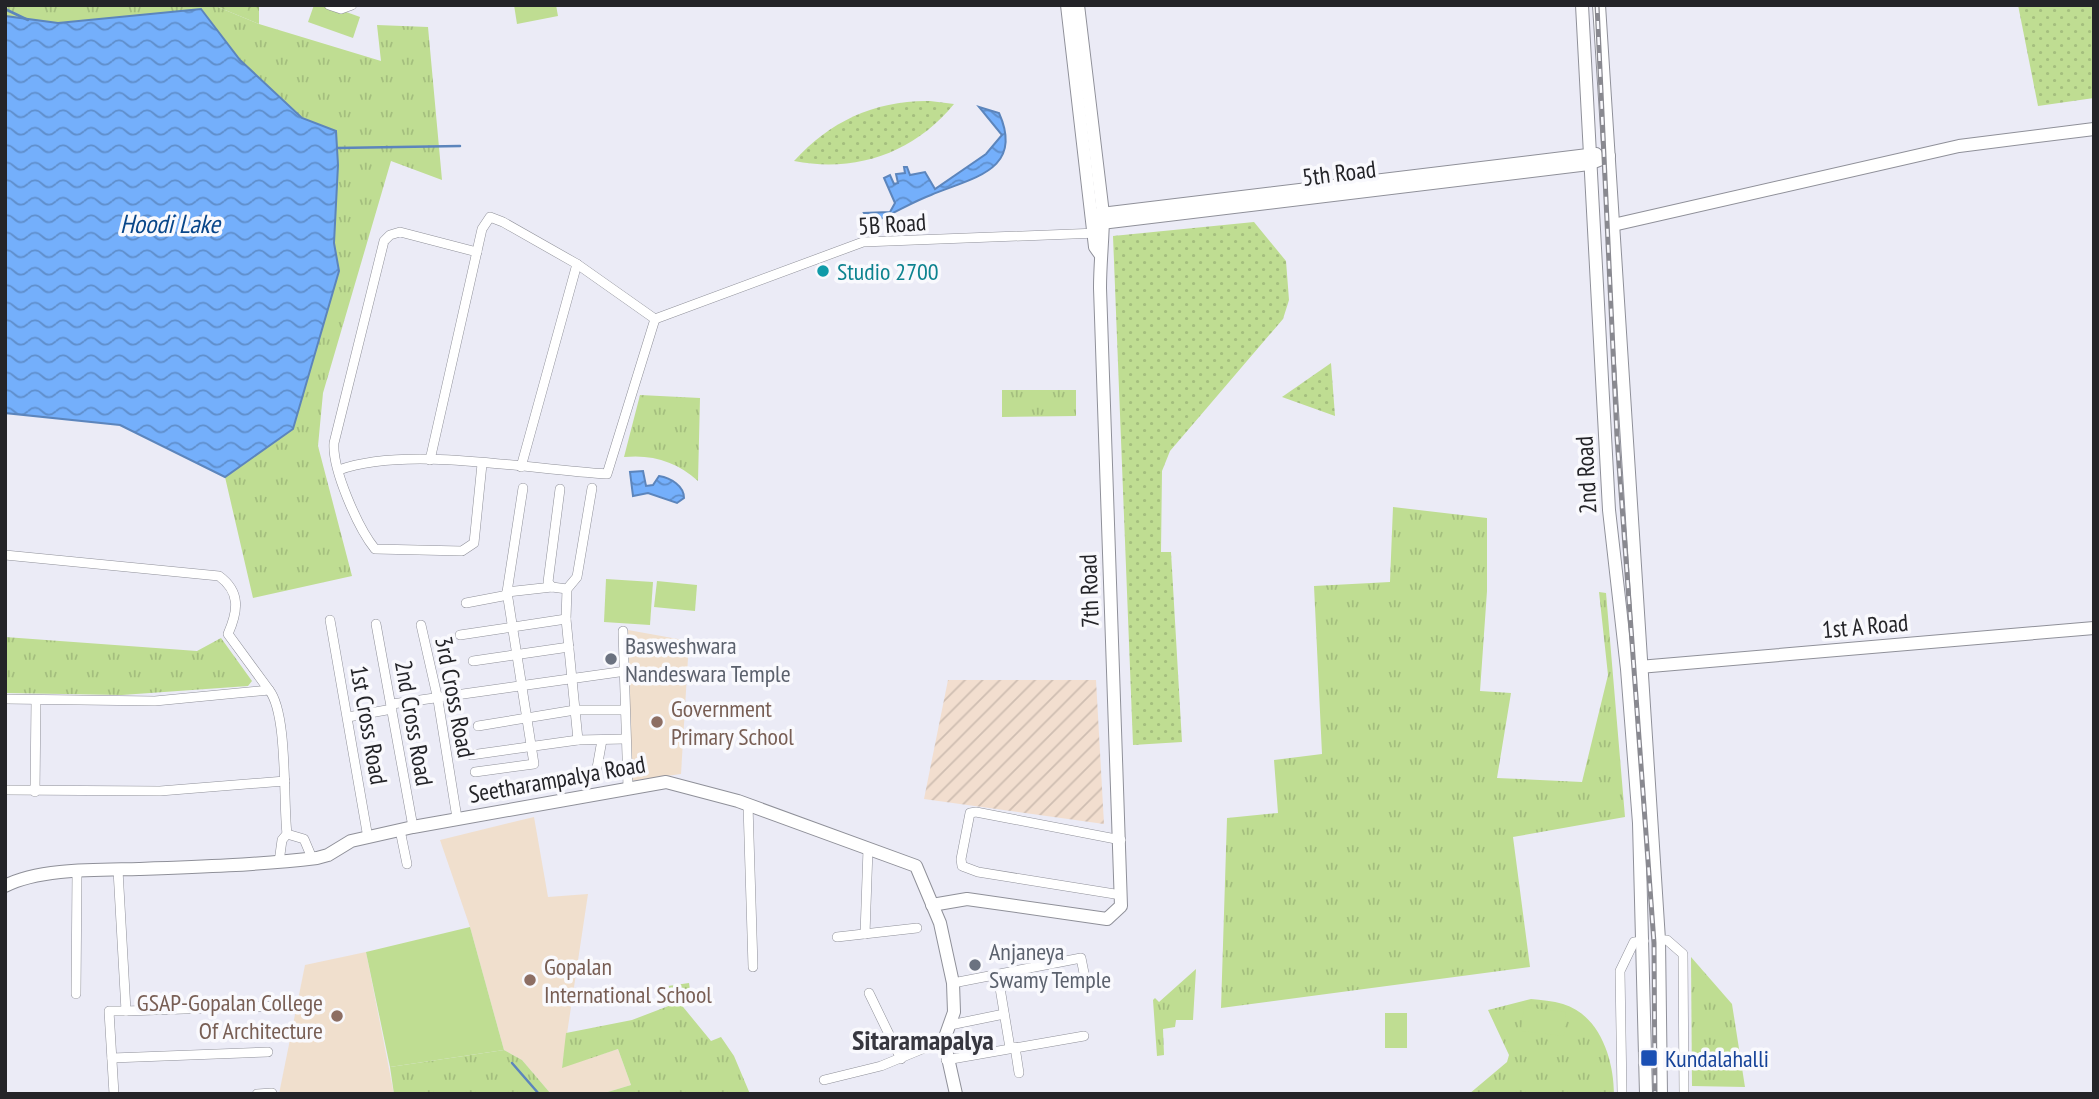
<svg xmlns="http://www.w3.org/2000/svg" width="2099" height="1099" viewBox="0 0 2099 1099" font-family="'PT Sans Narrow',sans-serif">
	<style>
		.industrial { fill: url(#industrial-furrows) }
		.education { fill: #f0dfcd }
		.grass { fill: url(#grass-tufts) }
		.forest { fill: url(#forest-crowns) }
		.garden { fill: url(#garden-dots) }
		.pitch { fill: #bfdd92 }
		.water { fill: url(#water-waves); stroke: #5c85bc; stroke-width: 2 }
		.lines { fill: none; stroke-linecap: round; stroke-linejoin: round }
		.stream { stroke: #5c85bc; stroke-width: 2.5 }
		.street-casing { stroke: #8f9099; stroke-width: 10 }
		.secondary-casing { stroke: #8f9099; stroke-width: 14 }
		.street { stroke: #fff; stroke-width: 9 }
		.secondary { stroke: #fff; stroke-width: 12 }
		.rail-casing { stroke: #898990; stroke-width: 5 }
		.rail { stroke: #f9f9fd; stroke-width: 2.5; stroke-dasharray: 8; stroke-linecap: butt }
		.culture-dot { fill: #0f9aa8; stroke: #f9f9fd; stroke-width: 2.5 }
		.worship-dot { fill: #6b7280; stroke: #f9f9fd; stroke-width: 2.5 }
		.education-dot { fill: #8d6e63; stroke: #f9f9fd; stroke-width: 2.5 }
		.transit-dot { fill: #1a4fb4; stroke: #f9f9fd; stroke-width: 2.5 }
		.labels { text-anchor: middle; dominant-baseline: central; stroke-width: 7; stroke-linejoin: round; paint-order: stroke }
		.street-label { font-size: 24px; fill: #242428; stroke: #f9f9fd }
		.culture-label { font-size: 24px; fill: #0d838f; stroke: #f9f9fd; text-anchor: start }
		.worship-label { font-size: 24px; fill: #5b616d; stroke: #f9f9fd; text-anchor: start }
		.education-label { font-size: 24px; fill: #785e54; stroke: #f9f9fd; text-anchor: start }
		.transit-label { font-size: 24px; fill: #164399; stroke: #f9f9fd; text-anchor: start }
		.water-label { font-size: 26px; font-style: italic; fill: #084689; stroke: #f9f9fd }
		.quarter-label { font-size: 28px; font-weight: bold; fill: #37373f; stroke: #f9f9fd }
	</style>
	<defs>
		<pattern id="industrial-furrows" width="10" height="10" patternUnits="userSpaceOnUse" patternTransform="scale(1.75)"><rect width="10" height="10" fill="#f2decf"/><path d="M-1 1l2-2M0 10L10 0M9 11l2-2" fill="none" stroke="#cfbeb2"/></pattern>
		<pattern id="grass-tufts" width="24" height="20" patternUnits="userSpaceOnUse" patternTransform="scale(1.75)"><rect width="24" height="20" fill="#bfdd92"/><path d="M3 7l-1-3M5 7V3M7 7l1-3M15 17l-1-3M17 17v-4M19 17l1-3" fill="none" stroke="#a4be7e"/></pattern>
		<pattern id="forest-crowns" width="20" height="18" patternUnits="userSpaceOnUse" patternTransform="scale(1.75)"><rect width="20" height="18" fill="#bfdd92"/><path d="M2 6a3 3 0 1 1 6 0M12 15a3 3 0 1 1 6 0" fill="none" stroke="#a4be7e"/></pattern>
		<pattern id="garden-dots" width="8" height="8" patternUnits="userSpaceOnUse" patternTransform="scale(1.75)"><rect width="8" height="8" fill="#bfdd92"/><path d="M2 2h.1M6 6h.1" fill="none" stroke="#a4be7e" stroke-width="1.8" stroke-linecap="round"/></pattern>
		<pattern id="water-waves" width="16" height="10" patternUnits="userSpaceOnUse" patternTransform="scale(1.75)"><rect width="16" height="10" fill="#74affb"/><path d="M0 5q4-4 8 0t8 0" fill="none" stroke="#5f8ecb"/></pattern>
	</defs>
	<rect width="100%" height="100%" fill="#ebebf6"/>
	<path class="industrial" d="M 948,680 L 1096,680 L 1104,824 L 924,799 Z"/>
	<g class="education">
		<path d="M 628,630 L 689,641 L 681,774 L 630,781 Z"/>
		<path d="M 534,817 L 548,897 L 588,894 L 562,1067 L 618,1049 L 631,1085 L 601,1094 L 551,1094 L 522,1060 L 504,1050 L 470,927 L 440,840 Z"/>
		<path d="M 366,952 L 394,1094 L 279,1094 L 305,965 Z"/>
	</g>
	<g class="grass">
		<path d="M 5,5 L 213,5 L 259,24 L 381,61 L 377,25 L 428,27 L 442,180 L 391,161 L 323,393 L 318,446 L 352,576 L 253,598 L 225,477 L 293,428 L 339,271 L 334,244 L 338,165 L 336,131 L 302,118 L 240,60 L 201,10 L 58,23 L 5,16 Z"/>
		<path d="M 1002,390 L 1076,390 L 1076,416 L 1002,417 Z"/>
		<path d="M 640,395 L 700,398 L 698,481 C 677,462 653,454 624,457 Z"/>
		<path d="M 1393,507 L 1487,518 L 1487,591 L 1480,691 L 1511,693 L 1497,778 L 1582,782 L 1608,675 L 1599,592 L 1606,593 L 1625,817 L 1513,837 L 1530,967 L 1221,1008 L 1227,818 L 1278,813 L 1274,760 L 1322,754 L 1314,586 L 1390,582 Z"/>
		<path d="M 5,637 L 197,651 L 221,638 L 252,681 L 248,686 L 122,695 L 5,693 Z"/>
		<path d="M 1691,957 L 1732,1004 L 1745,1087 L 1692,1086 Z"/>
		<path d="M 1196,969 L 1193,1020 L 1176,1020 L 1175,1027 L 1163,1029 L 1164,1055 L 1157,1056 L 1153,1000 L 1155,998 L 1159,1002 Z"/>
		<path d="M 689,983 L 691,996 L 683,1005 L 666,991 L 668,986 Z"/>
		<path d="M 1531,999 C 1541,1000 1553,1001 1563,1004 C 1600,1015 1614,1060 1614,1094 L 1469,1094 L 1507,1062 L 1509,1055 L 1488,1010 Z"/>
		<path d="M 679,1002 L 711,1041 L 721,1037 L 734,1056 L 750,1094 L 601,1094 L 631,1085 L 618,1049 L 562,1068 L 566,1033 L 632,1020 Z"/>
		<path d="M 504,1050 L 522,1060 L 551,1094 L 394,1094 L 390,1067 Z"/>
	</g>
	<path class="forest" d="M 213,5 L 259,5 L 259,24 Z"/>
	<g class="garden">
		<path d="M 2018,5 L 2094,5 L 2094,98 L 2038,106 Z"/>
		<path d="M 930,101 L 954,104 C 914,153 856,173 794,161 C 830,121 876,100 930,101 Z"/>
		<path d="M 1254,222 L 1286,261 L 1289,300 L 1283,319 L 1170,451 L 1162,471 L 1161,552 L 1171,552 L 1182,742 L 1133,745 L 1113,236 Z"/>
		<path d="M 1331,363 L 1335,416 L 1282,397 Z"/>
	</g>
	<g class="pitch">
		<path d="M 314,5 L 327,5 L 360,17 L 353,38 L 308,22 Z"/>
		<path d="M 514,5 L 556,5 L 558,16 L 517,24 Z"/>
		<path d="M 606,579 L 653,582 L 650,625 L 604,622 Z"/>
		<path d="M 657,581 L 697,585 L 695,611 L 654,607 Z"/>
		<path d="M 470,927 L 504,1050 L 390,1067 L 366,952 Z"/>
		<path d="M 1524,1007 L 1566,1012 L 1564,1036 L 1521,1031 Z"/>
		<rect x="1385" y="1013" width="22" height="35"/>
	</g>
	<g class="water">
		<path d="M 201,9 L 240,60 L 302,118 L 336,131 L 338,165 L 334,243 L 339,271 L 293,429 L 225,477 L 120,425 L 5,413 L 5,16 L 58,23 Z"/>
		<path d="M 979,107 L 999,113 C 1025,171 971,178 931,195 C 912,202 895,213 876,221 L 867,218 L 864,213 L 890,212 L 895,203 L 884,178 L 890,175 L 894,184 L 898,183 L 896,174 L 905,173 L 904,167 L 907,167 L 910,175 L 925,172 L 935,189 L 986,154 L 1002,135 Z"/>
		<path d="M 643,471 L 646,486 L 653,485 L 659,476 C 671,478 684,486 684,498 L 677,503 L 648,493 L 633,496 L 630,472 Z"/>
	</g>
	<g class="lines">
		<g class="stream">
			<path d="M 5,9 L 28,20"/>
			<path d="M 337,148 L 460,146"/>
			<path d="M 512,1063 L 539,1094"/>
		</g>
		<g class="street-casing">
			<g id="street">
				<path d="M 329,5 L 341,9 L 352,5"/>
				<path d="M 477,252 L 400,232 L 390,235 L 384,241 L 334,443 C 332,469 358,528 375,549 L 462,551 L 474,543 L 482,464"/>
				<path d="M 655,319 L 863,242 L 1098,233"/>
				<path d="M 430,460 L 482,229 L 490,217 L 503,222 L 577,264 L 655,319"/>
				<path d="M 521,467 L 577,264"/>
				<path d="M 339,470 C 407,445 532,470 607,474 L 655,319"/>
				<path d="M 5,555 L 219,576 C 241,592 238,611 228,634 L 269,690"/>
				<path d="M 552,587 L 548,582 L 560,489"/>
				<path d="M 507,592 L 552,587 L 567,589"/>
				<path d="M 466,603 L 508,595"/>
				<path d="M 330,620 L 368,838"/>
				<path d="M 376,624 L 413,827"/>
				<path d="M 421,625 L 438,700 L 457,818"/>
				<path d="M 623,631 L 628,787"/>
				<path d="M 460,635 L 566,619"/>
				<path d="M 473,661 L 569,647"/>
				<path d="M 5,699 L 155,701 L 269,690 C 288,713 283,801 287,834 L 282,840 L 279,862"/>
				<path d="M 392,704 L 626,671"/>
				<path d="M 348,717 L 392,709"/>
				<path d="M 478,726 L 575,710 L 625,710"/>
				<path d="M 578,740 L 566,619 L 567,589 L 577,577 L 592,488"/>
				<path d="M 471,755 L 578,740 L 625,739"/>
				<path d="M 597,768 L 602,740"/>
				<path d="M 475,772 L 534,764 L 507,592 L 523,488"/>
				<path d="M 5,790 L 160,791 L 285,781"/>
				<path d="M 35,792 L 36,700"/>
				<path d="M 748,805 L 753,967"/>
				<path d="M 400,830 L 407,864"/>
				<path d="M 287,834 L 304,839 L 312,858"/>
				<path d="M 1121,840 L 976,812 L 970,813 L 961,859 L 962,866 L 978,872 L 1121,895"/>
				<path d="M 865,934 L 868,849"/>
				<path d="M 837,937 L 917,928"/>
				<path d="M 1659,940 L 1667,940 L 1683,954 L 1684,1094"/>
				<path d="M 998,976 L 1010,1048"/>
				<path d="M 953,983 L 1081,958 L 1087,988"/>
				<path d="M 869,993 L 901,1059"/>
				<path d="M 76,994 L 77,872"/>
				<path d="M 126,1011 L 274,1006"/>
				<path d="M 950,1025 L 1004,1014"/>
				<path d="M 1015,1047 L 1019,1073"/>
				<path d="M 112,1058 L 268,1052"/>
				<path d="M 946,1060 L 1084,1036"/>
				<path d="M 824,1080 L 881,1066 L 944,1040"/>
				<path d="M 114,1094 L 109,1011 L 126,1011 L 118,870"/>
				<path d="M 257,1094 L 272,1093"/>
				<path d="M 1622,1094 L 1620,971 L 1634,942 L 1644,941"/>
			</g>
		</g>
		<g class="secondary-casing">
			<g id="secondary">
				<path d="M 1067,5 L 1095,247 L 1100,254"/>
				<path d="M 1582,5 L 1609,510 L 1627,669 L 1639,823 L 1646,1094"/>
				<path d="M 1599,5 L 1659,940 L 1661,1094"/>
				<path d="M 1093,215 L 1596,154"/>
				<path d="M 1093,224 L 1589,164 L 1609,156"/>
				<path d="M 1613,225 L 1959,146 L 2094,129"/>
				<path d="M 1639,667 L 2094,628"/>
				<path d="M 5,886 C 40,868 99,870 139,869 C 198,867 258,865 317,858 L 328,855 L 351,841 L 413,827 L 666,782 L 738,801 L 916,866 L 940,923 L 953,983 L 954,1012 L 944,1040 L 956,1094"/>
				<path d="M 932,905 L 967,899 L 1107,919 L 1121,906 L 1100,288 C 1100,262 1103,239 1103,214 L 1078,5"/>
			</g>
		</g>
		<use href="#street" class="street"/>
		<use href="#secondary" class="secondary"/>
		<g class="rail-casing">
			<path id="rail" d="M 1597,5 L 1617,437 L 1654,943 L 1655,1094"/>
		</g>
		<use href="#rail" class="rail"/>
	</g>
	<circle class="culture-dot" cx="823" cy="271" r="7"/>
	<g class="worship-dot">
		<circle cx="611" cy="659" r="7"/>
		<circle cx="975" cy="965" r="7"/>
	</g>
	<g class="education-dot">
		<circle cx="657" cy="722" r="7"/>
		<circle cx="530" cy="980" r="7"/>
		<circle cx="337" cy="1016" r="7"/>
	</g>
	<rect class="transit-dot" x="1640" y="1049" width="18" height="18" rx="3.5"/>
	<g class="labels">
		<g class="street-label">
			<text transform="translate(1339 173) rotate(-7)">5th Road</text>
			<text transform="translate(892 224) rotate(-4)">5B Road</text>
			<text transform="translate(1586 475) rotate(-93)">2nd Road</text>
			<text transform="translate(1089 591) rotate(-92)">7th Road</text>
			<text transform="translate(1865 626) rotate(-5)">1st A Road</text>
			<text transform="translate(455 697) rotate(79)">3rd Cross Road</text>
			<text transform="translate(414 723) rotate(80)">2nd Cross Road</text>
			<text transform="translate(369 725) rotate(80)">1st Cross Road</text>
			<text transform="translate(557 779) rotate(-10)">Seetharampalya Road</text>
		</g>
		<g class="culture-label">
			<text x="837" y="271">Studio 2700</text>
		</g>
		<g class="worship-label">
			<text x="625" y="645">Basweshwara<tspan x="625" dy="28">Nandeswara Temple</tspan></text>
			<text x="989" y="951">Anjaneya<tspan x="989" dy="28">Swamy Temple</tspan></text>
		</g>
		<g class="education-label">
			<text x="671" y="708">Government<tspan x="671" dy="28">Primary School</tspan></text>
			<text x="544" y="966">Gopalan<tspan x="544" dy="28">International School</tspan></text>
			<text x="323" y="1002" text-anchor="end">GSAP-Gopalan College<tspan x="323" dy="28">Of Architecture</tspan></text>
		</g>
		<g class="transit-label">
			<text x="1665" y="1058">Kundalahalli</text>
		</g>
		<g class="water-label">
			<text x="170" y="223">Hoodi Lake</text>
		</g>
		<g class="quarter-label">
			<text x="923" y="1039">Sitaramapalya</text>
		</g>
	</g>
	<rect width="2099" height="1099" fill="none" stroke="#242428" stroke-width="14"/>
</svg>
